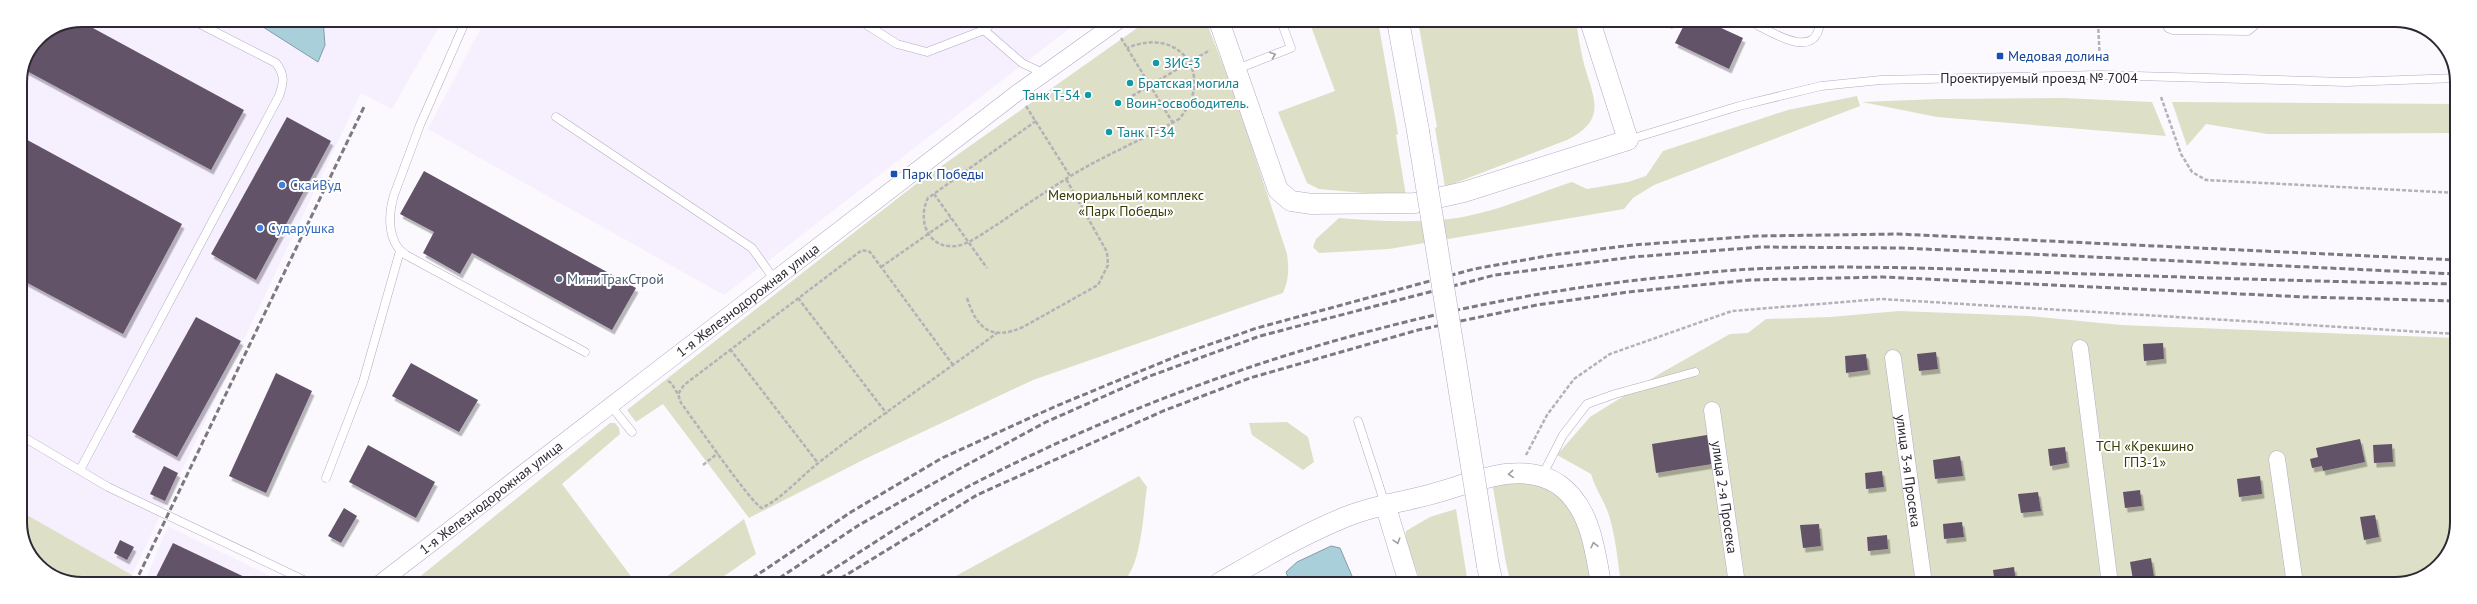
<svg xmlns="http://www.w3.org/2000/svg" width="2477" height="604" viewBox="0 0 2477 604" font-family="'PT Sans',sans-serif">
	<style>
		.built { fill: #f6effe }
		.green { fill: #dde0c6 }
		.water { fill: #a8cfda; stroke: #839da8 }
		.building { fill: #645369; filter: url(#shadow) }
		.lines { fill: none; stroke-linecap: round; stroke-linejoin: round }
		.service-casing { stroke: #b5a9c4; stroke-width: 9 }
		.minor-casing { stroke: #b5a9c4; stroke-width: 17 }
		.tertiary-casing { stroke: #b5a9c4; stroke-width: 21 }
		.secondary-casing { stroke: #b5a9c4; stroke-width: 23 }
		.path { stroke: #b4b1b8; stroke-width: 2.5; stroke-dasharray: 4 2; stroke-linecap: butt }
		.service { stroke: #fff; stroke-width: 8 }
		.minor { stroke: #fff; stroke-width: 16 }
		.tertiary { stroke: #fff; stroke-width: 20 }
		.secondary { stroke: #fff; stroke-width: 22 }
		.rail { stroke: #7d7982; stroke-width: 3; stroke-dasharray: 6 3; stroke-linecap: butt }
		.secondary-bridge-casing { stroke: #b5a9c4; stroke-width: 23; stroke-linecap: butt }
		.secondary-bridge { stroke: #fff; stroke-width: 22 }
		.oneway { stroke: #a09ea3 }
		.transit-dot { fill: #1a4fb4; stroke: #fff; stroke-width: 1.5 }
		.culture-dot { fill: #0f9aa8; stroke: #fff; stroke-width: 1.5 }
		.shop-dot { fill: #3f7fe0; stroke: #fff; stroke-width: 1.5 }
		.service-dot { fill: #5c6f8a; stroke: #fff; stroke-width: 1.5 }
		.labels { text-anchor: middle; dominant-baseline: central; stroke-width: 4; stroke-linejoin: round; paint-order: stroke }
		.transit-label { font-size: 14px; fill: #164399; stroke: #fff; text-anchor: start }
		.culture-label { font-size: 14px; fill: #0d838f; stroke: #fff; text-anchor: start }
		.street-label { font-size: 14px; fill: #2d2833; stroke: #fff }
		.shop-label { font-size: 14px; fill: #366cbe; stroke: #fff; text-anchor: start }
		.park-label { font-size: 14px; fill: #383b02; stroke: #fff }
		.service-label { font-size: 14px; fill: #4e5e75; stroke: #fff; text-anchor: start }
		.rim { fill: none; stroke: #2d2833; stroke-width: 2 }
	</style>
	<defs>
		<filter id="shadow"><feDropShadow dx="2.5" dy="4.5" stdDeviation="0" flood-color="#0004"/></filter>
	</defs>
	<rect width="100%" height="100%" fill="#fbf9fe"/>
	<g class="built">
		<path d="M 82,20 L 443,20 L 392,109 L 361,93 L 132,575 L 20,511 L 20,82 L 38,38 Z"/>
		<path d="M 485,20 L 1079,21 L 724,295 L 428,129 Z"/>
		<path d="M 168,526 L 284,583 L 144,583 Z"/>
	</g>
	<g class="green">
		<path d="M 1147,21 L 1206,21 L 1236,99 L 1287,254 C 1289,269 1289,279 1283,293 L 1033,380 L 865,459 L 749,518 L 663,404 L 636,422 L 627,410 L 916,184 Z"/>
		<path d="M 1309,21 L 1378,21 L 1398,134 L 1396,135 L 1408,208 L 1375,194 L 1319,189 L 1307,183 L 1278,112 L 1335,91 Z"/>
		<path d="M 1418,21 L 1576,21 C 1578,34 1580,47 1583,60 C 1592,96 1610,119 1567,140 L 1445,187 L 1435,128 L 1437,127 Z"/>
		<path d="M 1857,96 L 1860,106 L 1654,185 L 1633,198 L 1624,209 L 1389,249 L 1319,253 L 1313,247 L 1316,239 L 1339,218 C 1374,221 1413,223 1449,219 C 1492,214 1532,195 1572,182 L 1587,189 L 1628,182 L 1646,176 L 1663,151 L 1788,110 Z"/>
		<path d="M 2063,98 L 2152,102 L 2166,136 L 1937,117 L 1862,102 L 1938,99 Z"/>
		<path d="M 2172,102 L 2457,104 L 2457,133 L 2267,134 L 2206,124 L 2187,146 Z"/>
		<path d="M 1899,311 L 2029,316 L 2121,325 L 2456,338 L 2456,534 L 2436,569 L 2395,584 L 1621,584 C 1618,563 1616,540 1610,519 C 1606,503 1596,491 1591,474 L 1557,455 L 1590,417 L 1661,373 L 1730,334 L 1748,333 L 1766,319 L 1830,317 Z"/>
		<path d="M 1287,422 L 1308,437 L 1314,462 L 1303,470 L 1252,435 L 1249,423 Z"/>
		<path d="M 610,423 L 615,423 L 619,428 L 620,434 L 562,484 L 636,583 L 412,583 Z"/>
		<path d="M 1139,476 L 1147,487 C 1143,512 1142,569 1121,583 L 943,583 Z"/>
		<path d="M 1511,479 L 1549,485 L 1577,513 L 1597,584 L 1511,584 L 1506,563 L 1492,482 Z"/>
		<path d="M 1456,509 L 1468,584 L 1421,583 L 1405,539 L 1406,531 L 1430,517 Z"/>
		<path d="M 20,511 L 132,575 L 129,583 L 70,583 L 36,563 L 21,530 Z"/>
		<path d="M 744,519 L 756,554 L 714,583 L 658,583 Z"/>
	</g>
	<g class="water">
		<path d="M 252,20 L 323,20 L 325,45 L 318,62 Z"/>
		<path d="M 1331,546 L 1340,548 L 1355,583 L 1290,583 L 1286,572 L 1297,562 Z"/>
	</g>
	<g class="building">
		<path d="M 80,21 L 244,110 L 211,170 L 25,70 L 38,38 Z"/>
		<path d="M 1686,21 L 1706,21 L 1743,38 L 1729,69 L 1675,43 Z"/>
		<path d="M 2177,21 L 2246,21 L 2246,25 L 2177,24 Z"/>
		<path d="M 287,117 L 331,141 L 256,280 L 211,254 Z"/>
		<path d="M 20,136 L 182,224 L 123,334 L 20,279 Z"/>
		<path d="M 424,171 L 636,288 L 612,330 L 472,253 L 460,274 L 423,253 L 434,232 L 400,214 Z"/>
		<path d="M 196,317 L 241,341 L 177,457 L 132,432 Z"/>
		<path d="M 2163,343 L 2164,359 L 2144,361 L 2143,344 Z"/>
		<path d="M 1936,352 L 1938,369 L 1919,371 L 1917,354 Z"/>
		<path d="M 1866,354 L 1868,370 L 1846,373 L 1845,356 Z"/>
		<path d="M 411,363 L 478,400 L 459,432 L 392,396 Z"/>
		<path d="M 276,373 L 312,391 L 266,493 L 229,476 Z"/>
		<path d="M 1707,435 L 1712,464 L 1656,473 L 1652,444 Z"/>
		<path d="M 2360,439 L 2365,462 L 2323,471 L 2322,466 L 2312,468 L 2310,459 L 2318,457 L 2316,448 Z"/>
		<path d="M 2392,444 L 2393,462 L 2374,463 L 2373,445 Z"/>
		<path d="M 368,445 L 435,482 L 416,518 L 349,482 Z"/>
		<path d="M 2065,447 L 2067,463 L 2050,466 L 2048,449 Z"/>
		<path d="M 1960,456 L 1963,476 L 1935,479 L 1933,460 Z"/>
		<path d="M 164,466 L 178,473 L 165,501 L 150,494 Z"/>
		<path d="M 1882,471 L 1884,487 L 1866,489 L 1865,473 Z"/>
		<path d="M 2260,476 L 2262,494 L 2239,497 L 2237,479 Z"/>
		<path d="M 2140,490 L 2142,506 L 2125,508 L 2123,492 Z"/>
		<path d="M 2038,492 L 2041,511 L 2021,513 L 2018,494 Z"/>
		<path d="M 344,508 L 357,516 L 341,543 L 328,536 Z"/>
		<path d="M 2375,515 L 2379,537 L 2364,540 L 2360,517 Z"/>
		<path d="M 1962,522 L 1964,537 L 1944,539 L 1943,524 Z"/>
		<path d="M 1819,524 L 1821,546 L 1803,548 L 1800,525 Z"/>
		<path d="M 1887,535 L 1888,549 L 1868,551 L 1867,537 Z"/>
		<path d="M 120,540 L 134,547 L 127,560 L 114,553 Z"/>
		<path d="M 173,543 L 253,581 L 252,583 L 153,583 Z"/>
		<path d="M 2151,558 L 2154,577 L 2133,580 L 2130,562 Z"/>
		<path d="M 2439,564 L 2436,569 L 2434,570 L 2433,565 Z"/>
		<path d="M 2014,567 L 2016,584 L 1995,584 L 1993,570 Z"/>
	</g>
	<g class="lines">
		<g class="service-casing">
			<g id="service">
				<path d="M 466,20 L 420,125 L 394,195 C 388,215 387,243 406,255 L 585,352"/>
				<path d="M 859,20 L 897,44 L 927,52 L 984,30 L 995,20"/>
				<path d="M 1749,21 C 1769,30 1815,63 1820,23"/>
				<path d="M 2166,21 L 2168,28 L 2173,30 L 2248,31 L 2254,26 L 2255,21"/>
				<path d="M 1672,24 L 1673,21"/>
				<path d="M 984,30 L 1022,63 L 1043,73"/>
				<path d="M 1237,69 L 1291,48 L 1281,21"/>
				<path d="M 556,117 L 743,242 L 752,248 L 774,279"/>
				<path d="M 1628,140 L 1739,106 L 1821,86 L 1881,80 L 2100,75 L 2346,82 L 2457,78"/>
				<path d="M 611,406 L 632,432"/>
				<path d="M 1358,421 L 1385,504"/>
				<path d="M 20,435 L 108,487 L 310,583"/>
				<path d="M 80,470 L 279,96 C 284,82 285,75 276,63 L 192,20"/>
				<path d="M 1542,476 L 1563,435 L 1587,404 L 1615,394 L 1695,372"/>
				<path d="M 326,478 L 363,382 L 400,251"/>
			</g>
		</g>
		<g class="minor-casing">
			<g id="minor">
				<path d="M 2080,348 L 2110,584"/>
				<path id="s1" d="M 1893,358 L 1924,584"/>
				<path id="s2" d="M 1712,410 L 1737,584"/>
				<path d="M 2277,459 L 2295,584"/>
				<path id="s3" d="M 380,583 L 1017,93 L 1118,21"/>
			</g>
		</g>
		<g class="tertiary-casing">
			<g id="tertiary">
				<path d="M 1219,21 L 1278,190 L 1291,201 L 1312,204 L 1415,203 L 1464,192 L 1628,140 L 1590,21"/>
				<path d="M 1385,504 L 1409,583"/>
				<path d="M 1219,583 C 1261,559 1303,534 1348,516 C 1375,505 1404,502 1432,494 C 1471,484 1519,459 1558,484 C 1590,506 1595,549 1601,584"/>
			</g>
		</g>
		<g class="secondary-casing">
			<g id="secondary">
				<path d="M 1398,21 L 1418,131"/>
				<path d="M 1488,566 L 1492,584"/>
			</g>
		</g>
		<g class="path">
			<path d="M 2098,23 L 2100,62"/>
			<path d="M 1121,38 L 1173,123"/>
			<path d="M 2161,97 L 2181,154 L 2192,172 L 2206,180 L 2457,193"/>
			<path d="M 1127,99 L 1210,50"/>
			<path d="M 1026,106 L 1070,176"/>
			<path d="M 1036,121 L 928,198 C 916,222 930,253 961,245 C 974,241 986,231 998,224 C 1021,208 1045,192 1069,177 C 1104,155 1143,140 1179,119 C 1216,77 1181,25 1127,48"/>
			<path d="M 934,194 L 987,268"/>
			<path d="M 881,267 L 951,218"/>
			<path d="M 798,298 L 887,414"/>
			<path d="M 967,298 C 977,329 991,341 1023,327 L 1098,285 L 1108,265 L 1107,252 L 1066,179"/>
			<path d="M 730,349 L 818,463"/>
			<path d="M 953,365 L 873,256 L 870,252 L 862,250 L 684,385 L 678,394 L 681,403 C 692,417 752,505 762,508 C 784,497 802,475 822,460 C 879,416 939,376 997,333"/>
			<path d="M 668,381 L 671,383 L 678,394"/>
			<path d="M 1526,455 L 1547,415 L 1574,379 L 1610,354 L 1732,311 L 1881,299 L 2456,334"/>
			<path d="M 703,465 L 718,453"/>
		</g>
		<use href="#service" class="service"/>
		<use href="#minor" class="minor"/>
		<use href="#tertiary" class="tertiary"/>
		<use href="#secondary" class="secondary"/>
		<g class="rail">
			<path d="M 135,583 L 364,107"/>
			<path d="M 745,583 L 851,512 L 942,458 L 1054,407 L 1182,354 L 1257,328 L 1474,269 L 1552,255 L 1633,245 L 1756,236 L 1898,234 L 2456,260"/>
			<path d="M 772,583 L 859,525 L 959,469 L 1046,422 L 1150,376 L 1260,336 L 1495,275 L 1633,257 L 1761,247 L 1902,248 L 2456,274"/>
			<path d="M 812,583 C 865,549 917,513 973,484 C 1191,372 1432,299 1676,276 C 1702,273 1728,270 1753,269 C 1865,264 1976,270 2088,274 C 2211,278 2333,282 2456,284"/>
			<path d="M 833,583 L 977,495 L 1163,411 L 1250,378 L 1418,330 L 1537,305 L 1628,292 L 1750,280 L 1883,277 L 2305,297 L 2456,301"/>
		</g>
		<g class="secondary-bridge-casing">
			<path id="secondary-bridge" d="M 1418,131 L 1488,566"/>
		</g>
		<use href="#secondary-bridge" class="secondary-bridge"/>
	</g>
	<defs><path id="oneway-chevron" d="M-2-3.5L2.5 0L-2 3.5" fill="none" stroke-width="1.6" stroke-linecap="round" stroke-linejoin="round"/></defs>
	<g class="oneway">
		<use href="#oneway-chevron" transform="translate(1273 55) rotate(-20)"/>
		<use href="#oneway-chevron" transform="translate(1511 474) rotate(175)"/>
		<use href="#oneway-chevron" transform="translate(1397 541) rotate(73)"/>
		<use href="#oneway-chevron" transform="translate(1594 545) rotate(-103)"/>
	</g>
	<g class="transit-dot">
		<rect x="1996" y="52" width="8" height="8" rx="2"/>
		<rect x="890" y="170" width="8" height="8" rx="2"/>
	</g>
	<g class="culture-dot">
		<circle cx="1156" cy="63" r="4"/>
		<circle cx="1130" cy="83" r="4"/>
		<circle cx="1088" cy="95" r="4"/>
		<circle cx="1118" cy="103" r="4"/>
		<circle cx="1109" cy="132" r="4"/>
	</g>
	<g class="shop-dot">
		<circle cx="282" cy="185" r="4"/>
		<circle cx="260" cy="228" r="4"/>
	</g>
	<circle class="service-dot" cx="559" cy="279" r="4"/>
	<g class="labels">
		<g class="transit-label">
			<text x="2008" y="56">Медовая долина</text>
			<text x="902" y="174">Парк Победы</text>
		</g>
		<g class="culture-label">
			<text x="1164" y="63">ЗИС-3</text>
			<text x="1138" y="83">Братская могила</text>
			<text x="1080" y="95" text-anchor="end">Танк Т-54</text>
			<text x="1126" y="103">Воин-освободитель.</text>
			<text x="1117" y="132">Танк Т-34</text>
		</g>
		<g class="street-label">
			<text x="2039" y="78">Проектируемый проезд № 7004</text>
			<text stroke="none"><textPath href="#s3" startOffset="464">1-я Железнодорожная улица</textPath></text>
			<text stroke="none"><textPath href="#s1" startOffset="114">улица 3-я Просека</textPath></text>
			<text stroke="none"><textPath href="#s2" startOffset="88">улица 2-я Просека</textPath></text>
			<text stroke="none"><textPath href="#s3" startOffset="140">1-я Железнодорожная улица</textPath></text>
		</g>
		<g class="shop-label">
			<text x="290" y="185">СкайВуд</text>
			<text x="268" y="228">Сударушка</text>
		</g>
		<g class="park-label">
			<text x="1126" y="195">Мемориальный комплекс<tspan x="1126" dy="16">«Парк Победы»</tspan></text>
			<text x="2145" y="446">ТСН «Крекшино<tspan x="2145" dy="16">ГПЗ-1»</tspan></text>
		</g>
		<g class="service-label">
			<text x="567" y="279">МиниТракСтрой</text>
		</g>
	</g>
	<path d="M0 0H2477V604H0ZM82 27H2395A55 55 0 0 1 2450 82V522A55 55 0 0 1 2395 577H82A55 55 0 0 1 27 522V82A55 55 0 0 1 82 27Z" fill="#fff" fill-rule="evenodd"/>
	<path class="rim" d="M82 27H2395A55 55 0 0 1 2450 82V522A55 55 0 0 1 2395 577H82A55 55 0 0 1 27 522V82A55 55 0 0 1 82 27Z"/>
</svg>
